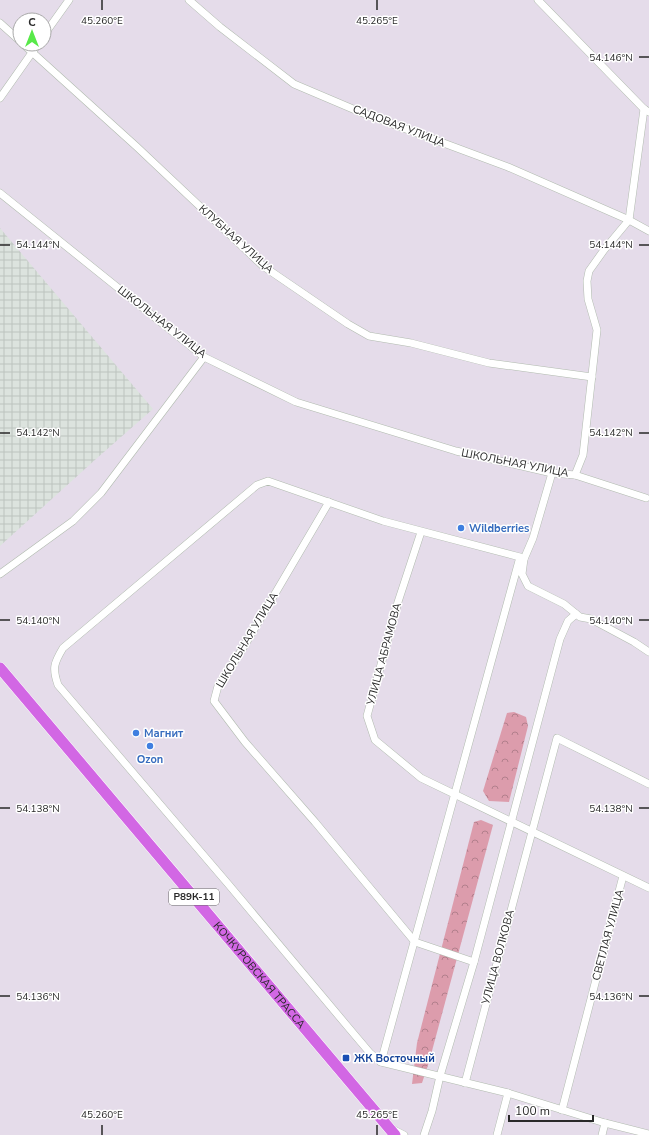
<svg xmlns="http://www.w3.org/2000/svg" width="649" height="1135" viewBox="0 0 649 1135" font-family="'Nunito Sans',sans-serif">
	<style>
		.industrial { fill: url(#industrial-grid) }
		.forest { fill: url(#forest-crowns) }
		.lines { fill: none; stroke-linecap: round; stroke-linejoin: round }
		.street-casing { stroke: #b1bbaf; stroke-width: 8 }
		.primary-casing { stroke: #fff; stroke-width: 12 }
		.street { stroke: #fff; stroke-width: 7 }
		.primary { stroke: #d267e4; stroke-width: 11 }
		.ticks { fill: none; stroke: #292929; stroke-width: 1.5 }
		.shop-dot { fill: #3f7fe0; stroke: #fff; stroke-width: 1.5 }
		.transit-dot { fill: #1a4fb4; stroke: #fff; stroke-width: 1.5 }
		.labels { text-anchor: middle; dominant-baseline: central; stroke-width: 3; stroke-linejoin: round; paint-order: stroke }
		.shield { fill: #fff; stroke: #696969; stroke-width: 1 }
		.shield-label { font-size: 10px; font-weight: bold; fill: #292929 }
		.street-label { font-size: 11px; fill: #292929; stroke: #fff }
		.shop-label { font-size: 11px; font-weight: bold; fill: #366cbe; stroke: #fff; text-anchor: start }
		.transit-label { font-size: 11px; font-weight: bold; fill: #164399; stroke: #fff; text-anchor: start }
		.ticks-label { font-size: 10px; text-anchor: middle; fill: #292929; stroke: #fff; stroke-width: 3; stroke-linejoin: round; paint-order: stroke }
	</style>
	<defs>
		<pattern id="industrial-grid" width="8" height="8" patternUnits="userSpaceOnUse"><rect width="8" height="8" fill="#dce3de"/><path d="M0 4h8M4 0v8" fill="none" stroke="#bdc3be"/></pattern>
		<pattern id="forest-crowns" width="20" height="18" patternUnits="userSpaceOnUse"><rect width="20" height="18" fill="#dc9cac"/><path d="M2 6a3 3 0 1 1 6 0M12 15a3 3 0 1 1 6 0" fill="none" stroke="#b27f8c"/></pattern>
	</defs>
	<rect width="100%" height="100%" fill="#e5dcea"/>
	<path class="industrial" d="M 0,228 L 153,409 L 96,459 L 0,546 Z"/>
	<g class="forest">
		<path d="M 514,712 L 526,717 L 528,726 L 509,802 L 489,801 L 483,791 L 507,713 Z"/>
		<path d="M 481,820 L 493,825 L 429,1062 L 422,1083 L 412,1084 L 417,1043 L 474,822 Z"/>
	</g>
	<g class="lines">
		<g class="street-casing">
			<g id="street">
				<path d="M 189,0 L 220,27 L 294,84 L 360,112 L 508,167 L 629,220 L 649,231"/>
				<path d="M 538,0 L 644,109 L 649,112"/>
				<path d="M 0,23 L 20,41"/>
				<path d="M 44,35 L 69,0"/>
				<path d="M 23,44 L 137,147 L 263,266 L 348,324 L 369,336 L 411,343 L 489,363 L 592,377"/>
				<path d="M 0,98 L 38,44"/>
				<path d="M 0,193 L 204,357 L 296,402 L 456,451 L 552,473 L 575,475 L 646,498"/>
				<path d="M 575,475 L 583,455 L 597,330 L 588,299 L 587,281 L 589,271 L 604,250 L 629,220 L 644,109"/>
				<path d="M 329,502 L 246,643 L 224,678 L 218,686 L 214,701 L 245,742 L 315,822 L 415,942"/>
				<path d="M 421,532 L 398,602 L 367,716 L 375,740 L 421,778 L 649,888"/>
				<path d="M 520,557 C 473,725 428,894 381,1062 L 370,1053 L 348,1027 L 229,885 L 58,685 C 52,668 54,663 63,648 L 257,485 L 268,481 L 383,521 L 520,557 L 524,559 L 522,574 L 528,586 L 564,604 L 580,617 L 591,619 L 634,642 L 649,652"/>
				<path d="M 524,559 L 533,538 L 552,473"/>
				<path d="M 0,574 L 73,521 L 101,493 L 204,357"/>
				<path d="M 415,942 L 474,962"/>
				<path d="M 381,1062 L 508,1093 L 605,1123 L 649,1134"/>
				<path d="M 465,1083 L 557,738 L 649,784"/>
				<path d="M 562,1110 L 623,876"/>
				<path d="M 392,1129 L 404,1135"/>
				<path d="M 424,1135 L 432,1111 L 440,1076 L 474,962 L 560,639 L 568,621 L 576,614"/>
				<path d="M 497,1135 L 508,1093"/>
				<path d="M 602,1135 L 605,1123"/>
			</g>
		</g>
		<g class="primary-casing">
			<g id="primary">
				<path id="s1" d="M 0,668 L 395,1135"/>
			</g>
		</g>
		<use href="#street" class="street"/>
		<use href="#primary" class="primary"/>
	</g>
	<path class="ticks" d="M 102,0 L 102,10M 377,0 L 377,10M 639,57 L 649,57M 0,245 L 10,245M 639,245 L 649,245M 0,433 L 10,433M 639,433 L 649,433M 0,620 L 10,620M 639,620 L 649,620M 0,808 L 10,808M 639,808 L 649,808M 0,996 L 10,996M 639,996 L 649,996M 102,1125 L 102,1135M 377,1125 L 377,1135"/>
	<g class="shop-dot">
		<circle cx="461" cy="528" r="4"/>
		<circle cx="136" cy="733" r="4"/>
		<circle cx="150" cy="746" r="4"/>
	</g>
	<rect class="transit-dot" x="342" y="1054" width="8" height="8" rx="2"/>
	<g class="labels">
		<rect class="shield" x="169" y="889" width="50" height="16" rx="3"/>
		<g class="shield-label">
			<text x="194" y="897">Р89К-11</text>
		</g>
		<g class="street-label">
			<text transform="translate(399 126) rotate(21)">САДОВАЯ УЛИЦА</text>
			<text transform="translate(236 239) rotate(42)">КЛУБНАЯ УЛИЦА</text>
			<text transform="translate(162 322) rotate(38)">ШКОЛЬНАЯ УЛИЦА</text>
			<text transform="translate(515 463) rotate(11)">ШКОЛЬНАЯ УЛИЦА</text>
			<text transform="translate(247 640) rotate(-59)">ШКОЛЬНАЯ УЛИЦА</text>
			<text transform="translate(384 654) rotate(-75)">УЛИЦА АБРАМОВА</text>
			<text transform="translate(608 935) rotate(-75)">СВЕТЛАЯ УЛИЦА</text>
			<text transform="translate(498 957) rotate(-75)">УЛИЦА ВОЛКОВА</text>
			<text stroke="none"><textPath href="#s1" startOffset="402">КОЧКУРОВСКАЯ ТРАССА</textPath></text>
		</g>
		<g class="shop-label">
			<text x="469" y="528">Wildberries</text>
			<text x="144" y="733">Магнит</text>
			<text x="150" y="759" text-anchor="middle">Ozon</text>
		</g>
		<g class="transit-label">
			<text x="354" y="1058">ЖК Восточный</text>
		</g>
	</g>
	<g class="ticks-label">
		<text x="102" y="24">45.260°E</text>
		<text x="377" y="24">45.265°E</text>
		<text x="611" y="61">54.146°N</text>
		<text x="38" y="248">54.144°N</text>
		<text x="611" y="248">54.144°N</text>
		<text x="38" y="436">54.142°N</text>
		<text x="611" y="436">54.142°N</text>
		<text x="38" y="624">54.140°N</text>
		<text x="611" y="624">54.140°N</text>
		<text x="38" y="812">54.138°N</text>
		<text x="611" y="812">54.138°N</text>
		<text x="38" y="1000">54.136°N</text>
		<text x="611" y="1000">54.136°N</text>
		<text x="102" y="1118">45.260°E</text>
		<text x="377" y="1118">45.265°E</text>
	</g>
	<g transform="translate(32 32)"><circle r="19" fill="#ffffff" stroke="#a9a9a9"/>
	<path d="M0-3L7 15L0 10L-7 15Z" fill="#58e949"/>
	<text y="-6" font-size="11" font-weight="bold" text-anchor="middle" fill="#292929">С</text>
	</g>
	<path d="M509 1115v6h84v-6" fill="none" stroke="#292929" stroke-width="2"/>
	<text x="515" y="1115" font-size="12" fill="#292929" stroke="#ffffff" stroke-width="3" paint-order="stroke">100 m</text>
</svg>
